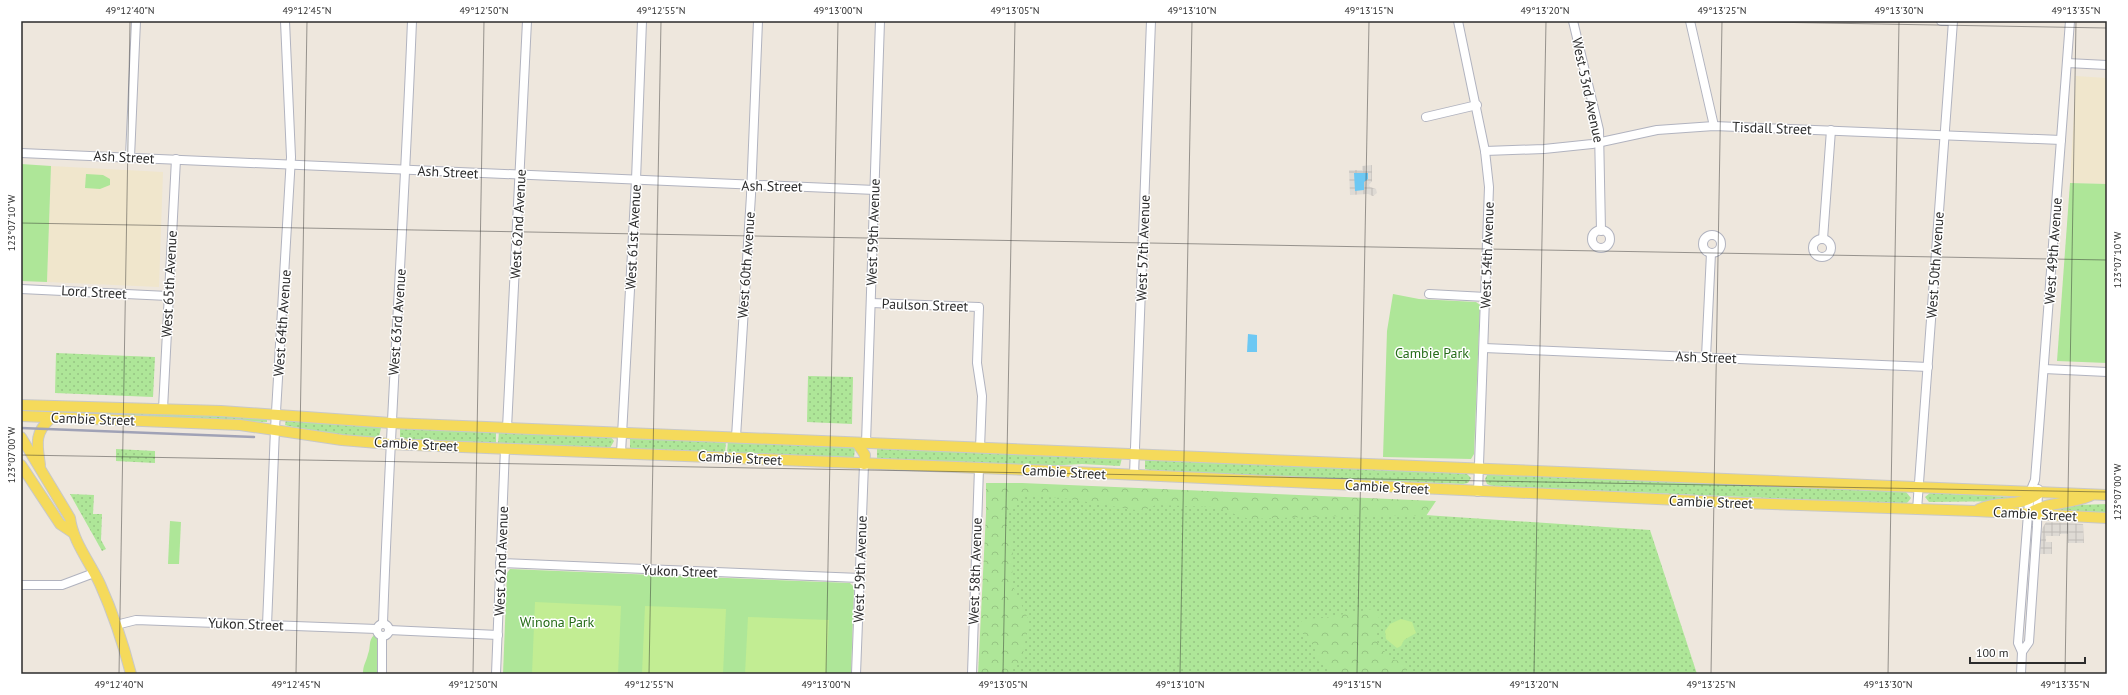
<svg xmlns="http://www.w3.org/2000/svg" width="2128" height="695" viewBox="0 0 2128 695" font-family="'PT Sans',sans-serif">
	<style>
		.education { fill: #f0e6cc }
		.grass { fill: url(#grass-dots) }
		.forest { fill: url(#forest-crowns) }
		.park { fill: #aee698 }
		.pitch { fill: #c2ed93 }
		.plaza { fill: url(#plaza-grid) }
		.water { fill: #6dc8f3 }
		.lines { fill: none; stroke-linecap: round; stroke-linejoin: round }
		.minor-casing { stroke: #b1b3bf; stroke-width: 10 }
		.major-casing { stroke: #c8c8c8; stroke-width: 12 }
		.minor { stroke: #fff; stroke-width: 8 }
		.major { stroke: #f5da5b; stroke-width: 10 }
		.rail { stroke: #a0a2b6; stroke-width: 2.5 }
		.ticks { fill: none; stroke: #2b2b2b; stroke-width: 1; stroke-opacity: 0.45 }
		.labels { text-anchor: middle; dominant-baseline: central; stroke-width: 3; stroke-linejoin: round; paint-order: stroke }
		.street-label { font-size: 14px; fill: #2b2b2b; stroke: #fff }
		.park-label { font-size: 14px; fill: #256c18; stroke: #fff }
		.neatline { fill: none; stroke: #2b2b2b; stroke-width: 1.5 }
		.ticks-label { font-size: 10px; text-anchor: middle; fill: #2b2b2b }
	</style>
	<defs>
		<pattern id="grass-dots" width="8" height="8" patternUnits="userSpaceOnUse"><rect width="8" height="8" fill="#aee698"/><path d="M2 2h.1M6 6h.1" fill="none" stroke="#96c583" stroke-width="1.8" stroke-linecap="round"/></pattern>
		<pattern id="forest-crowns" width="20" height="18" patternUnits="userSpaceOnUse"><rect width="20" height="18" fill="#aee698"/><path d="M2 6a3 3 0 1 1 6 0M12 15a3 3 0 1 1 6 0" fill="none" stroke="#96c583"/></pattern>
		<pattern id="plaza-grid" width="8" height="8" patternUnits="userSpaceOnUse"><rect width="8" height="8" fill="#dedad4"/><path d="M0 4h8M4 0v8" fill="none" stroke="#bfbbb6"/></pattern>
	</defs>
	<rect width="100%" height="100%" fill="#eee7dd"/>
	<g class="education">
		<path d="M 2076,76 L 2107,78 L 2107,184 L 2070,183 Z"/>
		<path d="M 51,166 L 163,172 L 159,287 L 47,282 Z"/>
	</g>
	<g class="grass">
		<path d="M 56,353 L 155,357 L 153,397 L 55,393 Z"/>
		<path d="M 808,376 L 853,377 L 852,424 L 807,422 Z"/>
		<path d="M 24,410 L 267,417 L 267,422 L 24,412 Z"/>
		<path d="M 286,419 L 379,427 L 381,428 L 379,437 L 375,438 L 347,436 L 288,426 L 285,425 Z"/>
		<path d="M 405,428 L 496,432 L 496,443 L 406,439 L 400,437 L 400,429 Z"/>
		<path d="M 499,432 L 611,437 L 614,441 L 610,448 L 498,443 Z"/>
		<path d="M 630,438 L 726,441 L 725,453 L 634,449 L 630,448 Z"/>
		<path d="M 728,441 L 855,447 L 854,458 L 727,453 Z"/>
		<path d="M 880,448 L 1122,458 L 1120,466 L 1082,464 L 1046,466 L 877,459 L 877,449 Z"/>
		<path d="M 116,449 L 155,451 L 155,463 L 116,461 Z"/>
		<path d="M 1145,459 L 1466,473 L 1471,478 L 1468,483 L 1463,484 L 1151,471 L 1145,469 Z"/>
		<path d="M 1492,474 L 1906,492 L 1911,498 L 1908,502 L 1905,504 L 1492,486 L 1487,484 L 1485,479 L 1487,475 Z"/>
		<path d="M 991,493 L 1395,513 L 1650,530 L 1697,674 L 986,674 Z"/>
		<path d="M 1930,493 L 2011,497 L 2018,499 L 2014,501 L 1929,502 L 1925,497 Z"/>
		<path d="M 70,494 L 94,495 L 93,514 L 102,514 L 101,540 L 106,549 L 102,551 Z"/>
		<path d="M 2107,504 L 2107,513 L 2052,511 L 2048,506 Z"/>
	</g>
	<g class="forest">
		<path d="M 986,483 L 1022,483 L 1436,501 L 1426,516 L 1372,515 L 1249,519 L 1214,507 L 1156,505 L 1142,511 L 1063,498 L 1022,496 L 1004,519 L 1013,543 L 1012,584 L 1029,621 L 1022,659 L 1009,674 L 978,674 L 986,513 Z"/>
		<path d="M 1372,609 L 1380,619 L 1375,640 L 1392,660 L 1405,661 L 1407,668 L 1406,674 L 1337,674 L 1318,661 L 1314,646 L 1299,629 L 1299,623 L 1305,619 L 1323,618 Z"/>
	</g>
	<g class="park">
		<path d="M 21,164 L 51,166 L 47,282 L 21,281 Z"/>
		<path d="M 86,174 L 103,175 L 110,179 L 110,185 L 100,189 L 85,188 Z"/>
		<path d="M 2070,183 L 2107,184 L 2107,363 L 2057,361 Z"/>
		<path d="M 1393,294 L 1419,299 L 1476,302 L 1480,305 L 1474,454 L 1471,459 L 1383,457 L 1387,331 Z"/>
		<path d="M 170,521 L 181,522 L 179,564 L 168,564 Z"/>
		<path d="M 510,569 L 850,583 L 854,587 L 851,674 L 503,674 L 507,573 Z"/>
		<path d="M 374,635 L 378,639 L 377,674 L 363,674 C 363,664 366,663 368,654 C 371,647 368,641 374,635 Z"/>
	</g>
	<g class="pitch">
		<path d="M 535,602 L 621,606 L 618,674 L 532,674 Z"/>
		<path d="M 645,606 L 726,609 L 723,674 L 642,674 Z"/>
		<path d="M 748,617 L 829,620 L 826,674 L 745,674 Z"/>
		<path d="M 1401,619 L 1412,622 L 1416,633 L 1404,640 L 1401,646 L 1397,648 L 1386,639 L 1385,631 L 1390,624 Z"/>
	</g>
	<g class="plaza">
		<path d="M 1372,165 L 1372,181 L 1369,185 L 1370,187 L 1376,189 L 1377,193 L 1373,196 L 1368,194 L 1350,195 L 1349,170 L 1362,170 L 1362,166 Z"/>
		<path d="M 2046,522 L 2083,524 L 2084,543 L 2068,543 L 2068,534 L 2060,534 L 2060,536 L 2046,536 L 2046,542 L 2052,542 L 2052,554 L 2040,554 L 2042,529 Z"/>
	</g>
	<g class="water">
		<path d="M 1354,173 L 1368,173 L 1368,179 L 1364,182 L 1364,190 L 1355,191 Z"/>
		<path d="M 1248,334 L 1257,335 L 1257,352 L 1247,352 Z"/>
	</g>
	<g class="lines">
		<g class="minor-casing">
			<g id="minor">
				<path d="M 1458,21 L 1485,151 L 1489,187 L 1478,492"/>
				<path d="M 1573,21 L 1599,130 L 1601,231"/>
				<path d="M 1690,21 L 1714,126"/>
				<path d="M 1941,21 L 1952,21"/>
				<path d="M 2067,63 L 2107,65"/>
				<path d="M 1426,117 L 1477,105"/>
				<path d="M 1485,151 L 1544,149 L 1592,144 L 1657,130 L 1714,126 L 2061,140"/>
				<path d="M 21,153 L 875,190"/>
				<path d="M 130,157 L 136,21"/>
				<circle cx="1601" cy="239" r="9"/>
				<circle cx="1712" cy="244" r="9"/>
				<path d="M 1823,239 L 1831,130"/>
				<circle cx="1822" cy="248" r="9"/>
				<path d="M 21,289 L 168,296"/>
				<path d="M 1429,294 L 1486,297"/>
				<path d="M 871,303 L 979,307 L 977,363 L 982,396 L 980,448"/>
				<path d="M 1484,348 L 1928,367"/>
				<path d="M 1706,357 L 1711,253"/>
				<path d="M 2044,369 L 2107,372"/>
				<path d="M 163,409 L 176,159"/>
				<path d="M 507,428 L 527,21"/>
				<path d="M 736,437 L 751,195 L 758,21"/>
				<path d="M 866,443 L 880,21"/>
				<path d="M 621,453 L 636,180 L 642,21"/>
				<path d="M 1134,475 L 1151,21"/>
				<path d="M 1917,510 L 1953,21"/>
				<path d="M 500,563 L 860,578"/>
				<path d="M 21,585 L 62,585 L 94,573"/>
				<path d="M 383,623 C 390,422 404,222 412,21"/>
				<circle cx="383" cy="630" r="6"/>
				<path d="M 116,625 L 136,620 L 377,629"/>
				<path d="M 267,625 L 275,429 L 291,157 L 285,21"/>
				<path d="M 389,630 L 498,635"/>
				<path d="M 2022,652 L 2029,642 L 2037,526 L 2038,489"/>
				<path d="M 382,674 L 382,636"/>
				<path d="M 496,674 L 505,448"/>
				<path d="M 856,674 L 864,464"/>
				<path d="M 972,674 L 979,468"/>
				<path d="M 2021,674 L 2022,652 L 2018,643 L 2028,514 L 2030,492 L 2035,480 L 2039,429 L 2070,21"/>
			</g>
		</g>
		<g class="major-casing">
			<g id="major">
				<path d="M 21,405 L 221,411 L 391,423 L 2107,495"/>
				<path d="M 21,416 L 240,425 L 342,440 L 390,444 L 1054,471 L 1742,503 L 1976,511 L 2107,518"/>
				<path d="M 21,437 L 70,518 C 73,542 90,562 100,584 C 113,613 123,643 131,674"/>
				<path d="M 857,443 L 865,455 L 864,464"/>
				<path d="M 21,465 L 60,524 L 72,532"/>
				<path d="M 40,465 C 37,444 34,433 51,418"/>
				<path d="M 1979,509 C 2003,499 2018,509 2039,493"/>
				<path d="M 2028,514 C 2047,501 2069,505 2090,496"/>
			</g>
		</g>
		<use href="#minor" class="minor"/>
		<use href="#major" class="major"/>
		<path class="rail" d="M 21,428 L 254,437"/>
	</g>
	<path class="ticks" d="M 1708,21 L 2107,28M 21,223 L 2107,260M 21,455 L 2107,492M 119,674 L 130,21M 296,674 L 307,21M 473,674 L 484,21M 649,674 L 661,21M 826,674 L 838,21M 1003,674 L 1015,21M 1180,674 L 1192,21M 1357,674 L 1369,21M 1534,674 L 1546,21M 1711,674 L 1722,21M 1888,674 L 1899,21M 2065,674 L 2076,21"/>
	<g class="labels">
		<g class="street-label">
			<text transform="translate(1588 90) rotate(78)">West 53rd Avenue</text>
			<text transform="translate(1772 128) rotate(2)">Tisdall Street</text>
			<text transform="translate(124 157) rotate(3)">Ash Street</text>
			<text transform="translate(448 172) rotate(3)">Ash Street</text>
			<text transform="translate(772 186) rotate(1)">Ash Street</text>
			<text transform="translate(518 224) rotate(-87)">West 62nd Avenue</text>
			<text transform="translate(873 232) rotate(-88)">West 59th Avenue</text>
			<text transform="translate(633 237) rotate(-87)">West 61st Avenue</text>
			<text transform="translate(1143 248) rotate(-88)">West 57th Avenue</text>
			<text transform="translate(2053 251) rotate(-86)">West 49th Avenue</text>
			<text transform="translate(1487 255) rotate(-88)">West 54th Avenue</text>
			<text transform="translate(746 265) rotate(-86)">West 60th Avenue</text>
			<text transform="translate(1935 265) rotate(-86)">West 50th Avenue</text>
			<text transform="translate(169 284) rotate(-87)">West 65th Avenue</text>
			<text transform="translate(94 292) rotate(3)">Lord Street</text>
			<text transform="translate(925 305) rotate(2)">Paulson Street</text>
			<text transform="translate(397 322) rotate(-86)">West 63rd Avenue</text>
			<text transform="translate(282 323) rotate(-86)">West 64th Avenue</text>
			<text transform="translate(1706 357) rotate(2)">Ash Street</text>
			<text transform="translate(93 419) rotate(2)">Cambie Street</text>
			<text transform="translate(416 444) rotate(3)">Cambie Street</text>
			<text transform="translate(740 458) rotate(3)">Cambie Street</text>
			<text transform="translate(1064 472) rotate(3)">Cambie Street</text>
			<text transform="translate(1387 487) rotate(3)">Cambie Street</text>
			<text transform="translate(1711 502) rotate(2)">Cambie Street</text>
			<text transform="translate(2035 514) rotate(3)">Cambie Street</text>
			<text transform="translate(501 561) rotate(-88)">West 62nd Avenue</text>
			<text transform="translate(860 569) rotate(-88)">West 59th Avenue</text>
			<text transform="translate(680 571) rotate(2)">Yukon Street</text>
			<text transform="translate(975 571) rotate(-88)">West 58th Avenue</text>
			<text transform="translate(246 624) rotate(2)">Yukon Street</text>
		</g>
		<g class="park-label">
			<text x="1432" y="353">Cambie Park</text>
			<text x="557" y="622">Winona Park</text>
		</g>
	</g>
	<rect width="2128" height="695" fill="none" stroke="#ffffff" stroke-width="44"/>
	<path d="M1970 657v6h115v-6" fill="none" stroke="#2b2b2b" stroke-width="2"/>
	<text x="1976" y="657" font-size="12" fill="#2b2b2b" stroke="#ffffff" stroke-width="3" paint-order="stroke">100 m</text>
	<rect x="22" y="22" width="2084" height="651" class="neatline"/>
	<g class="ticks-label">
		<text x="130" y="14">49°12'40"N</text>
		<text x="307" y="14">49°12'45"N</text>
		<text x="484" y="14">49°12'50"N</text>
		<text x="661" y="14">49°12'55"N</text>
		<text x="838" y="14">49°13'00"N</text>
		<text x="1015" y="14">49°13'05"N</text>
		<text x="1192" y="14">49°13'10"N</text>
		<text x="1369" y="14">49°13'15"N</text>
		<text x="1545" y="14">49°13'20"N</text>
		<text x="1722" y="14">49°13'25"N</text>
		<text x="1899" y="14">49°13'30"N</text>
		<text x="2076" y="14">49°13'35"N</text>
		<text transform="translate(11 223) rotate(-90)" y="4">123°07'10"W</text>
		<text transform="translate(2117 260) rotate(-90)" y="4">123°07'10"W</text>
		<text transform="translate(11 455) rotate(-90)" y="4">123°07'00"W</text>
		<text transform="translate(2117 492) rotate(-90)" y="4">123°07'00"W</text>
		<text x="119" y="688">49°12'40"N</text>
		<text x="296" y="688">49°12'45"N</text>
		<text x="473" y="688">49°12'50"N</text>
		<text x="649" y="688">49°12'55"N</text>
		<text x="826" y="688">49°13'00"N</text>
		<text x="1003" y="688">49°13'05"N</text>
		<text x="1180" y="688">49°13'10"N</text>
		<text x="1357" y="688">49°13'15"N</text>
		<text x="1534" y="688">49°13'20"N</text>
		<text x="1711" y="688">49°13'25"N</text>
		<text x="1888" y="688">49°13'30"N</text>
		<text x="2065" y="688">49°13'35"N</text>
	</g>
</svg>
